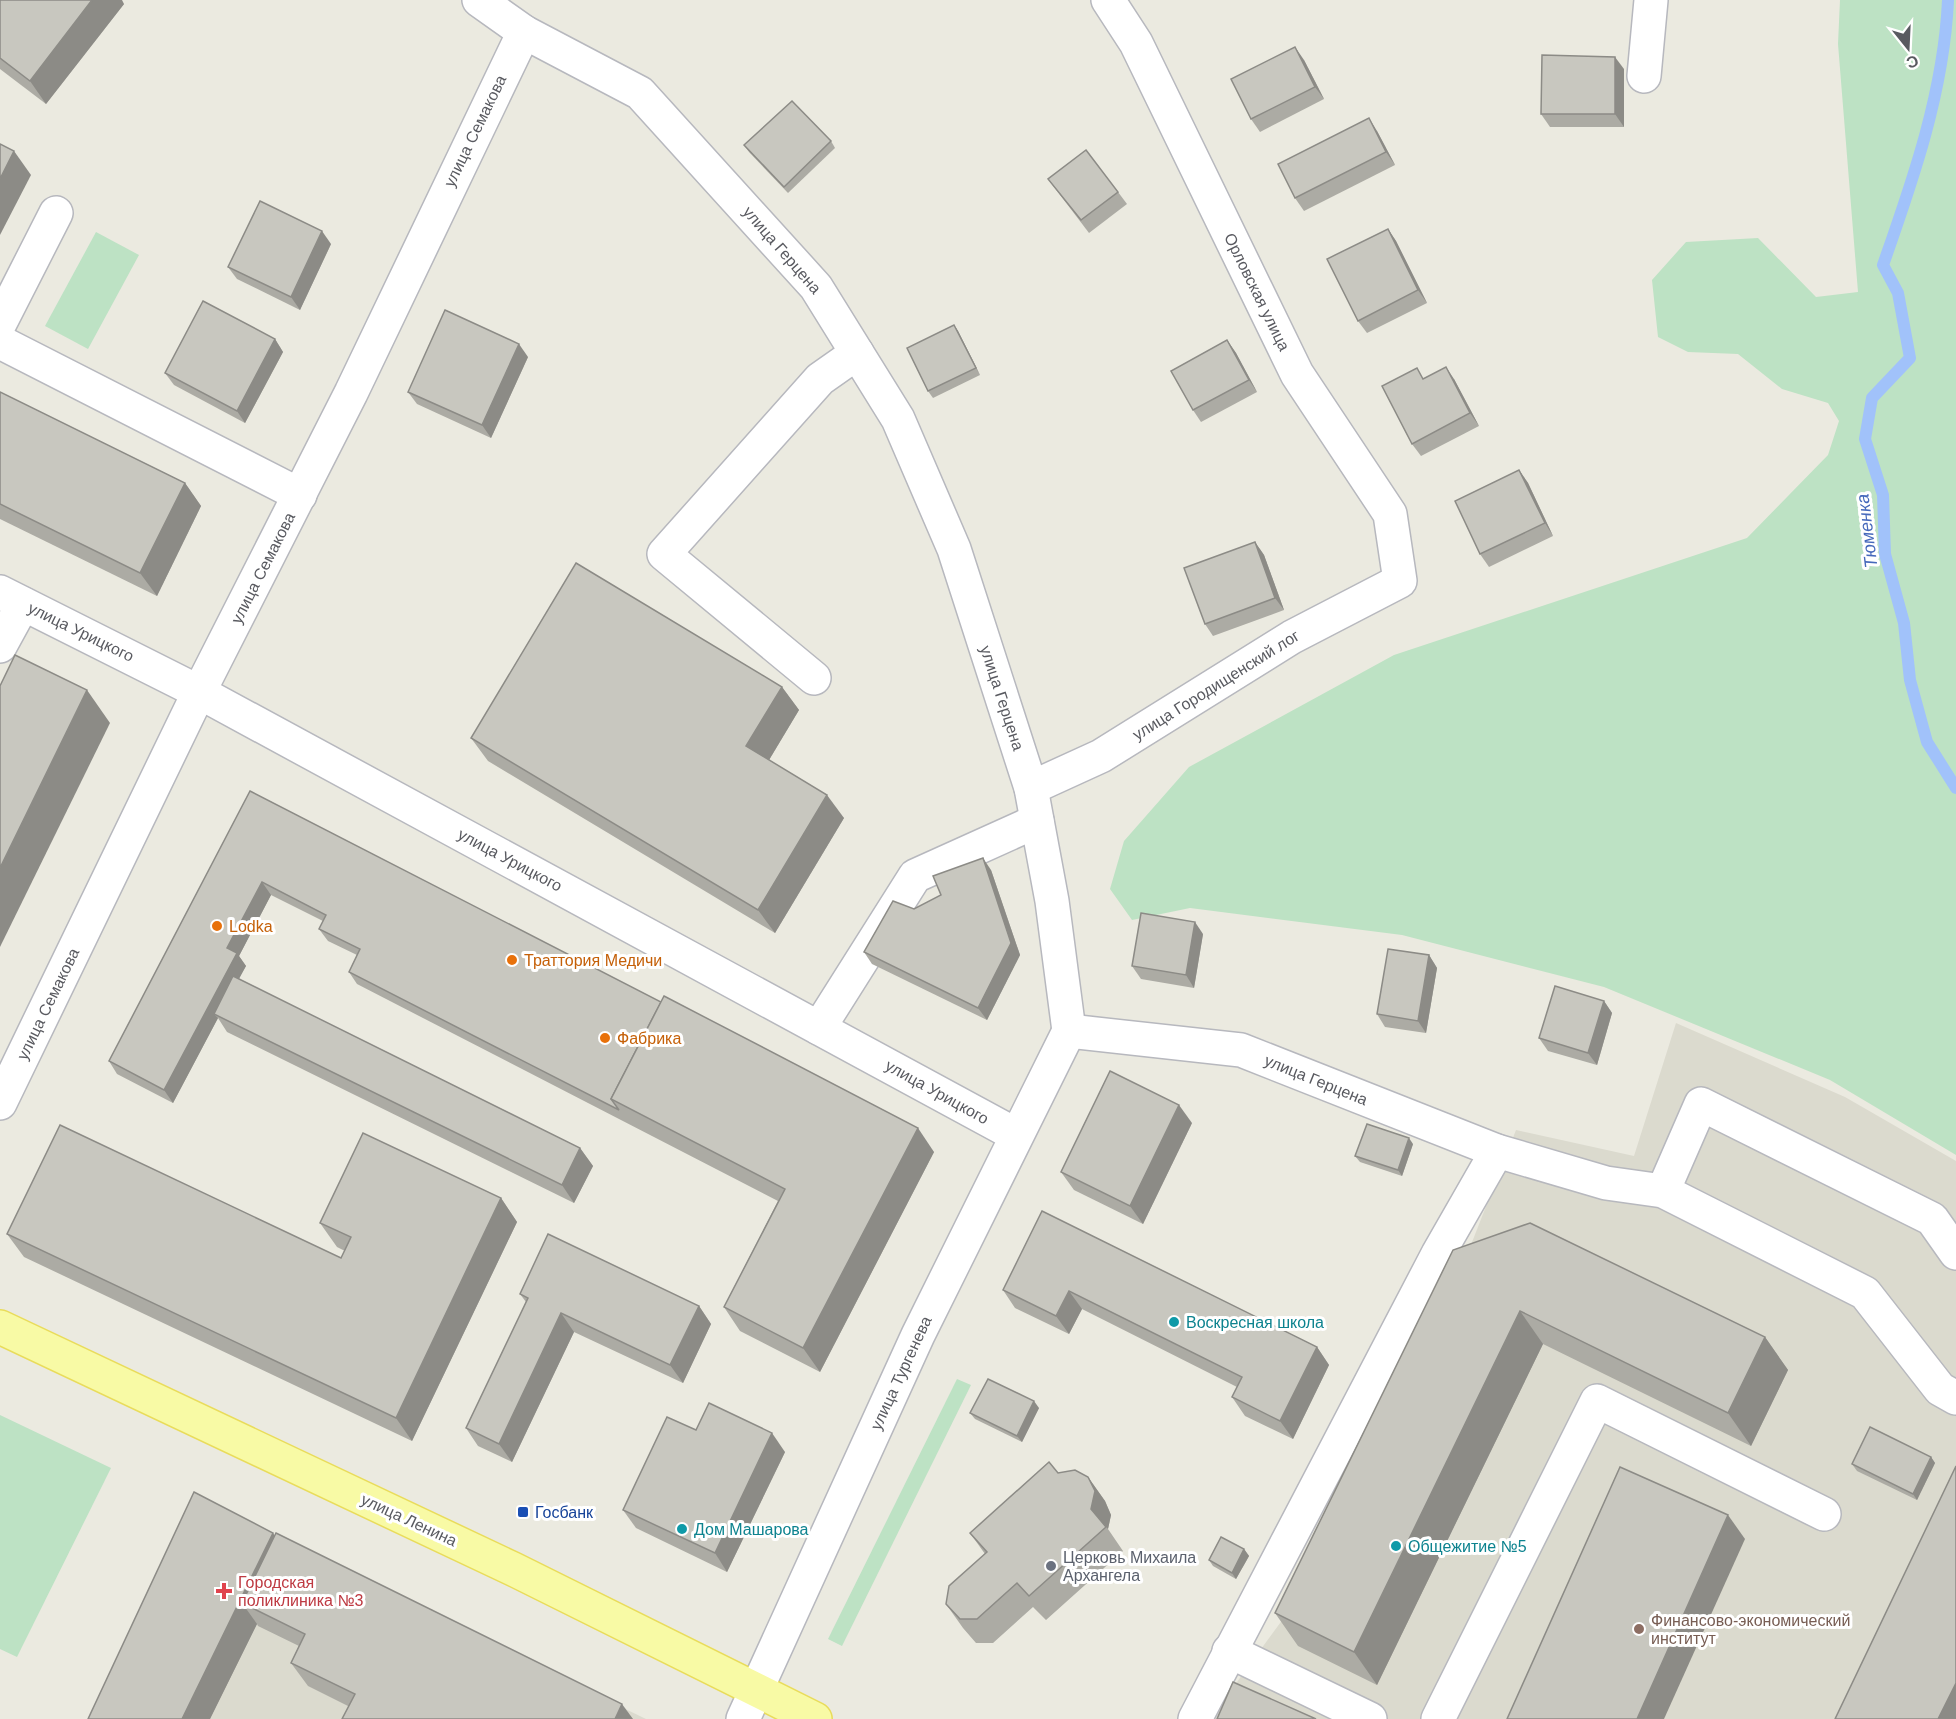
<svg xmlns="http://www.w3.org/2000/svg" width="1956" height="1719" viewBox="0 0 1956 1719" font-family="Helvetica,sans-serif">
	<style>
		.education { fill: #dbdace }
		.green { fill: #bde2c4 }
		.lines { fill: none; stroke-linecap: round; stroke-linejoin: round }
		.stream { stroke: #a1c2fa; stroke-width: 12 }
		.minor-casing { stroke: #b7b8be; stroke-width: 36 }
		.major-casing { stroke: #e9dc5b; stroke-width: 36 }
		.minor { stroke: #fff; stroke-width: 33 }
		.major { stroke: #f8faa5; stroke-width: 33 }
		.wall { fill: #acaba4 }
		.shaded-wall { fill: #8c8b86 }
		.building { fill: #c8c7bf; stroke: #8c8b86; stroke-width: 1.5 }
		.food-dot { fill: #e8710a; stroke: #fff; stroke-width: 2 }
		.culture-dot { fill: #0f9aa8; stroke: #fff; stroke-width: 2 }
		.transit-dot { fill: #1a4fb4; stroke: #fff; stroke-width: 2 }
		.worship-dot { fill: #6b7280; stroke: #fff; stroke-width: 2 }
		.health-dot { fill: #e0444e; stroke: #fff; stroke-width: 2 }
		.education-dot { fill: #8d6e63; stroke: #fff; stroke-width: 2 }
		.labels { text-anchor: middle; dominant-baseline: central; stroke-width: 6; stroke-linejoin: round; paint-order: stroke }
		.street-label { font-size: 16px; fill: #595a60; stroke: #fff }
		.food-label { font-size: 16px; fill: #c56008; stroke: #fff; text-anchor: start }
		.culture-label { font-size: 16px; fill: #0d838f; stroke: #fff; text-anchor: start }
		.transit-label { font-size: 16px; fill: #164399; stroke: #fff; text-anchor: start }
		.worship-label { font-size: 16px; fill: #5b616d; stroke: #fff; text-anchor: start }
		.health-label { font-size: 16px; fill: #be3a42; stroke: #fff; text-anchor: start }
		.education-label { font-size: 16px; fill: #785e54; stroke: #fff; text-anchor: start }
		.water-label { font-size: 18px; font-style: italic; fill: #4669bb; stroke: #fff }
	</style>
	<rect width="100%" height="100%" fill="#ebeae0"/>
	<g class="education">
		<path d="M 1676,1023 L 1845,1097 L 1956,1161 L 1956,1719 L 1214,1719 L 1221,1704 L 1283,1619 L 1465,1260 L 1516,1130 L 1634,1156 Z"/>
		<path d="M 294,1549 L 646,1719 L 210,1719 Z"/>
	</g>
	<g class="green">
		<path d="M 1840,0 L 1956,0 L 1956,1155 L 1830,1080 L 1604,987 L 1402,935 L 1190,908 L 1132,920 L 1110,889 L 1124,841 L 1189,767 L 1394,655 L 1747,538 L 1828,455 L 1839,421 L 1828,403 L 1782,389 L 1738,354 L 1688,352 L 1658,337 L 1652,280 L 1686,242 L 1758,238 L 1816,297 L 1858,292 L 1838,44 Z"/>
		<path d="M 96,232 L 139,255 L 88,349 L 45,326 Z"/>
		<path d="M 957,1379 L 971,1385 L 842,1646 L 828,1639 Z"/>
		<path d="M 0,1415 L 111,1468 L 17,1657 L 0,1649 Z"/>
	</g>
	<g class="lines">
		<path class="stream" d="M 1948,0 C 1944,91 1913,180 1883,265 L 1898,293 L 1910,358 L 1872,398 L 1865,439 L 1883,495 L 1885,554 L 1904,623 L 1910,680 L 1927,742 L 1956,788"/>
		<g class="minor-casing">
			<g id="minor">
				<path d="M 479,0 L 524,32 L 640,93 L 816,287 L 898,419 L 954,549 L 1031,788 L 1052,901 L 1069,1031"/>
				<path d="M 1644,76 L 1651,0"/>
				<path d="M 0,323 L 56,213"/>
				<path d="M 0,342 L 300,495"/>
				<path d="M 0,592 L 199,692 L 1016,1135"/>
				<path d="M 0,646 L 23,604"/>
				<path d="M 814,678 L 664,554 L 820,379 L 857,353"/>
				<path d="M 1031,788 L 1101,756 L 1292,637 L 1400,581 L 1390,514 L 1297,374 L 1136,43 L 1108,0"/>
				<path d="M 819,1028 L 915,876 L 1037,821"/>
				<path d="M 1069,1031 L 1241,1050 L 1497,1151 L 1606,1183 L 1663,1191 L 1865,1293 L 1940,1389 L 1956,1398"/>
				<path d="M 0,1103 L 199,692 L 351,393 L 524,32"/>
				<path d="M 1663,1191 L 1701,1104 L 1932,1219 L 1956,1253"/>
				<path d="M 1229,1651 L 1370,1719"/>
				<path d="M 743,1719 L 918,1335 L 1069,1031"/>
				<path d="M 1195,1719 L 1438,1254 L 1497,1151"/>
				<path d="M 1438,1719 L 1597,1401 L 1824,1514"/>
			</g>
		</g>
		<g class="major-casing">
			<path id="major" d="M 0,1327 L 513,1569 L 815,1719"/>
		</g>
		<use href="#minor" class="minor"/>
		<use href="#major" class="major"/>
	</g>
	<g class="wall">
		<path d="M 0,0 L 124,4 L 46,104 L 0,69 Z"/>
		<path d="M 1304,60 L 1324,99 L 1260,132 L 1251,119 Z"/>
		<path d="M 1624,69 L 1624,127 L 1550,127 L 1541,114 Z"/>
		<path d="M 1377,131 L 1395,165 L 1304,211 L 1295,198 Z"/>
		<path d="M 831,141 L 835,148 L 788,193 L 749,152 L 744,145 Z"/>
		<path d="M 1048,179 L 1118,192 L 1127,204 L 1089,233 Z"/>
		<path d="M 1388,229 L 1396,241 L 1427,303 L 1367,333 L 1358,321 Z"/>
		<path d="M 331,244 L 300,310 L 237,279 L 228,267 Z"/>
		<path d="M 954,325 L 958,331 L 980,375 L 933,398 L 928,391 Z"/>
		<path d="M 275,339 L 283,352 L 245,423 L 174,385 L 165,373 Z"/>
		<path d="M 1227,340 L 1236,353 L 1257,392 L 1201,422 L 1193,410 Z"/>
		<path d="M 528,357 L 491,438 L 417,404 L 408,392 Z"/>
		<path d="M 1424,378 L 1454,379 L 1479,426 L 1421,456 L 1412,444 Z"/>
		<path d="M 0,392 L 185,483 L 201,506 L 157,596 L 0,519 Z"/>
		<path d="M 1519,470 L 1528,483 L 1553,536 L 1489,567 L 1480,554 Z"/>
		<path d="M 1255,542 L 1264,555 L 1284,610 L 1213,636 L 1205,624 Z"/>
		<path d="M 782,687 L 799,710 L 769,760 L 844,818 L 775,933 L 488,761 L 471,738 Z"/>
		<path d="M 250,791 L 934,1152 L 820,1372 L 740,1331 L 724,1307 L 778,1201 L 357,984 L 349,972 L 357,955 L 328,941 L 319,929 L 323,921 L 271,895 L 239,956 L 246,966 L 238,979 L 580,1148 L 593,1166 L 574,1203 L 227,1032 L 218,1018 L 173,1103 L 117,1074 L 109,1061 Z"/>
		<path d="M 991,870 L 1020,955 L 987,1020 L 872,964 L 864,952 L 914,909 Z"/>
		<path d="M 1203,934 L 1194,988 L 1141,979 L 1132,966 Z"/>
		<path d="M 1429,955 L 1437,968 L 1426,1033 L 1385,1027 L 1377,1014 Z"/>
		<path d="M 1604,1001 L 1612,1013 L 1597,1065 L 1548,1051 L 1539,1038 Z"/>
		<path d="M 1192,1123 L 1143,1224 L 1074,1190 L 1061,1172 Z"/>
		<path d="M 1413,1144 L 1402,1176 L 1360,1162 L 1355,1156 Z"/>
		<path d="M 501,1198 L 517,1222 L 412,1441 L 24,1257 L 7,1234 L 341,1258 L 345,1251 L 337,1247 L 320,1223 Z"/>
		<path d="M 1042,1211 L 1317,1347 L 1329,1365 L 1293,1439 L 1245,1416 L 1232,1397 L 1237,1387 L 1082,1309 L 1069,1334 L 1015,1308 L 1003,1290 Z"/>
		<path d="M 1453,1250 L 1765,1337 L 1788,1370 L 1751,1446 L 1543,1344 L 1377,1685 L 1298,1646 L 1275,1613 Z"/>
		<path d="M 520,1294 L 699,1306 L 711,1324 L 683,1383 L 574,1332 L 512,1462 L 478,1446 L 466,1428 L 526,1302 Z"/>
		<path d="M 1039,1408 L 1022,1442 L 975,1419 L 970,1413 Z"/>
		<path d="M 696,1430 L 785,1452 L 727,1572 L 636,1528 L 623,1510 Z"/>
		<path d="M 1931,1457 L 1935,1463 L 1917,1500 L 1857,1471 L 1852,1464 Z"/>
		<path d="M 1058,1473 L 1088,1477 L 1105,1501 L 1111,1515 L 1108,1529 L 1123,1551 L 1046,1620 L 1033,1607 L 993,1643 L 976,1643 L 963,1628 L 946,1604 L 985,1554 L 970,1533 Z"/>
		<path d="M 275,1536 L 633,1719 L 348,1706 L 308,1686 L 291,1663 L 299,1646 L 258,1626 L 257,1624 L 210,1719 L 88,1719 Z"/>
		<path d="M 1244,1549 L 1249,1556 L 1236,1579 L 1213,1566 L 1209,1560 Z"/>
	</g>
	<g class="shaded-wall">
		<path d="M 92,0 L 122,0 L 124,4 L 46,104 L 30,81 Z"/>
		<path d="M 1295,47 L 1304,60 L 1324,99 L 1315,87 Z"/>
		<path d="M 1615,57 L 1624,69 L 1624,127 L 1615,114 Z"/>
		<path d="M 1369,118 L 1377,131 L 1395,165 L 1386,152 Z"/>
		<path d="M 14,151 L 31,175 L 0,235 L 0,179 Z"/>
		<path d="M 1388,229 L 1396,241 L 1427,303 L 1418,290 Z"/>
		<path d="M 322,231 L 331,244 L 300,310 L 291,297 Z"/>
		<path d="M 954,325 L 958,331 L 980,375 L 976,368 Z"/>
		<path d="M 275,339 L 283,352 L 245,423 L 237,411 Z"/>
		<path d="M 1227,340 L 1236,353 L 1257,392 L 1249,380 Z"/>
		<path d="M 519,344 L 528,357 L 491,438 L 482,425 Z"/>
		<path d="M 1446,367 L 1454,379 L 1479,426 L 1470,413 Z"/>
		<path d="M 1519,470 L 1528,483 L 1553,536 L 1545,523 Z"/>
		<path d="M 185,483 L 201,506 L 157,596 L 140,573 Z"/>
		<path d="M 1255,542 L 1264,555 L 1284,610 L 1275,598 Z"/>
		<path d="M 782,687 L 799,710 L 763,770 L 746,746 Z"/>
		<path d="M 87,690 L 110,723 L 0,947 L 0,868 Z"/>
		<path d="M 827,795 L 844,818 L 775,933 L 758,910 Z"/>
		<path d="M 983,858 L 991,870 L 1020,955 L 987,1020 L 978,1008 Z"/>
		<path d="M 262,882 L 271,895 L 239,956 L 246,966 L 219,1016 L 214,1014 L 218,1018 L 173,1103 L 164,1090 L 227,948 Z"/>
		<path d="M 1195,922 L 1203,934 L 1194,988 L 1186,975 Z"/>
		<path d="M 1429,955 L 1437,968 L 1426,1033 L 1418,1021 Z"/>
		<path d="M 1604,1001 L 1612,1013 L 1597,1065 L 1588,1053 Z"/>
		<path d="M 1179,1105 L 1192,1123 L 1143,1224 L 1130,1206 Z"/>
		<path d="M 918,1128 L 934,1152 L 820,1372 L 803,1348 Z"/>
		<path d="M 1409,1138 L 1413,1144 L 1402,1176 L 1398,1170 Z"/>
		<path d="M 580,1148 L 593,1166 L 574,1203 L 562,1185 Z"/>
		<path d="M 501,1198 L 517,1222 L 412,1441 L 396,1418 Z"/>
		<path d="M 1069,1291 L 1082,1309 L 1069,1334 L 1056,1316 Z"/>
		<path d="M 699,1306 L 711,1324 L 683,1383 L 670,1365 Z"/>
		<path d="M 1520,1311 L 1543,1344 L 1377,1685 L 1354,1652 Z"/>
		<path d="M 561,1313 L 574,1332 L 512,1462 L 499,1444 Z"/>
		<path d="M 1765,1337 L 1788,1370 L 1751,1446 L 1728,1413 Z"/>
		<path d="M 1317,1347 L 1329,1365 L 1293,1439 L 1280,1421 Z"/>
		<path d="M 1034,1401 L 1039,1408 L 1022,1442 L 1017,1436 Z"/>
		<path d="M 772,1433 L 785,1452 L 727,1572 L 715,1553 Z"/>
		<path d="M 1931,1457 L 1935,1463 L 1917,1500 L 1913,1494 Z"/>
		<path d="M 1088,1477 L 1105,1501 L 1111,1515 L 1108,1529 L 1091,1509 Z"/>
		<path d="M 1728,1515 L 1745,1539 L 1664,1719 L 1637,1719 Z"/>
		<path d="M 273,1533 L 289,1557 L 242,1603 L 257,1624 L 210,1719 L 182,1719 Z"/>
		<path d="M 1244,1549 L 1249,1556 L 1236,1579 L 1232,1573 Z"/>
		<path d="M 1956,1683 L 1956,1719 L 1938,1719 Z"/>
		<path d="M 622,1704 L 633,1719 L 615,1719 Z"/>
	</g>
	<g class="building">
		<path d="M 0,0 L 92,0 L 30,81 L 0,58 Z"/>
		<path d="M 1295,47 L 1315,87 L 1251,119 L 1231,79 Z"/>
		<path d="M 1542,55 L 1615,57 L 1615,114 L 1541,114 Z"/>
		<path d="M 792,101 L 831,141 L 784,187 L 744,145 Z"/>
		<path d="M 1369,118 L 1386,152 L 1295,198 L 1278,164 Z"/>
		<path d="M 0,144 L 14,151 L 0,179 Z"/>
		<path d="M 1086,150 L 1118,192 L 1081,220 L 1048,179 Z"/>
		<path d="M 260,201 L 322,231 L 291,297 L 228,267 Z"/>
		<path d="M 1388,229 L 1418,290 L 1358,321 L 1327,259 Z"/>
		<path d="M 203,301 L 275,339 L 237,411 L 165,373 Z"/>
		<path d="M 445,310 L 519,344 L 482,425 L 408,392 Z"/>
		<path d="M 954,325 L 976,368 L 928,391 L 907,348 Z"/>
		<path d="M 1227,340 L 1249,380 L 1193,410 L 1171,371 Z"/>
		<path d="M 1446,367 L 1470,413 L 1412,444 L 1382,386 L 1417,368 L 1423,379 Z"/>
		<path d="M 0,392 L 185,483 L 140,573 L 0,504 Z"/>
		<path d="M 1519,470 L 1545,523 L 1480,554 L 1455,501 Z"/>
		<path d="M 1255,542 L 1275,598 L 1205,624 L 1184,568 Z"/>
		<path d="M 576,563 L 782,687 L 746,746 L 827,795 L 758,910 L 471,738 Z"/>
		<path d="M 15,655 L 87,690 L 0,868 L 0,686 Z"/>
		<path d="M 250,791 L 661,1002 L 611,1099 L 619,1110 L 349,972 L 360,949 L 319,929 L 326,915 L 262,882 L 227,948 L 237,953 L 164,1090 L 109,1061 Z"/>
		<path d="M 983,858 L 1011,943 L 978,1008 L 864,952 L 893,901 L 914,909 L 941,895 L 933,876 Z"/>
		<path d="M 1141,913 L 1195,922 L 1186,975 L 1132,966 Z"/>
		<path d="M 1388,949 L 1429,955 L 1418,1021 L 1377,1014 Z"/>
		<path d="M 233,976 L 580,1148 L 562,1185 L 214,1014 Z"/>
		<path d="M 1555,986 L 1604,1001 L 1588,1053 L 1539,1038 Z"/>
		<path d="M 664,996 L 918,1128 L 803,1348 L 724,1307 L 785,1189 L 611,1099 Z"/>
		<path d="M 1110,1071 L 1179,1105 L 1130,1206 L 1061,1172 Z"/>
		<path d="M 1367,1124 L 1409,1138 L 1398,1170 L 1355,1156 Z"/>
		<path d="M 60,1125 L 341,1258 L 351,1237 L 320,1223 L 363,1133 L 501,1198 L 396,1418 L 7,1234 Z"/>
		<path d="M 1042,1211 L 1317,1347 L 1280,1421 L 1232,1397 L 1242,1377 L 1069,1291 L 1056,1316 L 1003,1290 Z"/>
		<path d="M 1530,1223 L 1765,1337 L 1728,1413 L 1520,1311 L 1354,1652 L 1275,1613 L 1453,1250 Z"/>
		<path d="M 548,1234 L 699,1306 L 670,1365 L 561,1313 L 499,1444 L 466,1428 L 528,1298 L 520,1294 Z"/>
		<path d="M 988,1379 L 1034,1401 L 1017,1436 L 970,1413 Z"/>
		<path d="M 709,1403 L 772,1433 L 715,1553 L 623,1510 L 667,1417 L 696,1430 Z"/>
		<path d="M 1870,1427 L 1931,1457 L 1913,1494 L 1852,1464 Z"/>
		<path d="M 1049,1462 L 1058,1473 L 1075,1470 L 1088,1477 L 1095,1491 L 1091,1509 L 1106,1527 L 1029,1596 L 1017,1583 L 977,1619 L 960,1619 L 946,1604 L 949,1586 L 987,1552 L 970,1533 Z"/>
		<path d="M 1956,1466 L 1956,1683 L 1938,1719 L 1835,1719 Z"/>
		<path d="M 1620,1467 L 1728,1515 L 1637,1719 L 1507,1719 Z"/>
		<path d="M 194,1492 L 273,1533 L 182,1719 L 88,1719 Z"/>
		<path d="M 276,1533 L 622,1704 L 615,1719 L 342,1719 L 355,1694 L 291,1663 L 305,1634 L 242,1603 Z"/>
		<path d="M 1221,1537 L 1244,1549 L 1232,1573 L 1209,1560 Z"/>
		<path d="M 1233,1682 L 1316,1719 L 1217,1719 Z"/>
	</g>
	<g class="food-dot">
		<circle cx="217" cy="926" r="6"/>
		<circle cx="512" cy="960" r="6"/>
		<circle cx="605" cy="1038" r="6"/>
	</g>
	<g class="culture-dot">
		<circle cx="1174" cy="1322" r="6"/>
		<circle cx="682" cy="1529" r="6"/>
		<circle cx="1396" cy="1546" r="6"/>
	</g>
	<rect class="transit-dot" x="517" y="1506" width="12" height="12" rx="3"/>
	<circle class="worship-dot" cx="1051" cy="1566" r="6"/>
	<path class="health-dot" d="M221 1582h6v6h6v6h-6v6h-6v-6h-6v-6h6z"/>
	<circle class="education-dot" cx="1639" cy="1629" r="6"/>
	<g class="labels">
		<g class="street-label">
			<text transform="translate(475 131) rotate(-64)">улица Семакова</text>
			<text transform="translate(782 250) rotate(49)">улица Герцена</text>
			<text transform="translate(1257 292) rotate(64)">Орловская улица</text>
			<text transform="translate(263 568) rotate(-63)">улица Семакова</text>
			<text transform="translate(81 632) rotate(26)">улица Урицкого</text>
			<text transform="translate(1216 685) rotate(-32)">улица Городищенский лог</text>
			<text transform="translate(1002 698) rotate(72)">улица Герцена</text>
			<text transform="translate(510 860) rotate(28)">улица Урицкого</text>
			<text transform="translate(48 1004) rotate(-64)">улица Семакова</text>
			<text transform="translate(1316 1080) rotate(22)">улица Герцена</text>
			<text transform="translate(937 1092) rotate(29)">улица Урицкого</text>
			<text transform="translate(901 1373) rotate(-65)">улица Тургенева</text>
			<text transform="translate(409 1520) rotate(25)">улица Ленина</text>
		</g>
		<g class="food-label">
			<text x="229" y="926">Lodka</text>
			<text x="524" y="960">Траттория Медичи</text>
			<text x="617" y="1038">Фабрика</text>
		</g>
		<g class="culture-label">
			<text x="1186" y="1322">Воскресная школа</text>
			<text x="694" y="1529">Дом Машарова</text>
			<text x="1408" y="1546">Общежитие №5</text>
		</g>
		<g class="transit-label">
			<text x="535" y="1512">Госбанк</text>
		</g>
		<g class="worship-label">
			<text x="1063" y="1557">Церковь Михаила<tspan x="1063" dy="18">Архангела</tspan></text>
		</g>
		<g class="health-label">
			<text x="238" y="1582">Городская<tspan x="238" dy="18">поликлиника №3</tspan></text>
		</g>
		<g class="education-label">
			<text x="1651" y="1620">Финансово-экономический<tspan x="1651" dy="18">институт</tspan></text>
		</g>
		<g class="water-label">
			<text transform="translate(1867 531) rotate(-97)">Тюменка</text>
		</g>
	</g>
	<g transform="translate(1908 48) rotate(162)" stroke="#ffffff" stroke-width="4.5" paint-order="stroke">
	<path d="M0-4.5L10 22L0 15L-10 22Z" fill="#595a60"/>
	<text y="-9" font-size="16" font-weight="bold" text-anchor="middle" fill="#595a60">С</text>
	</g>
</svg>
